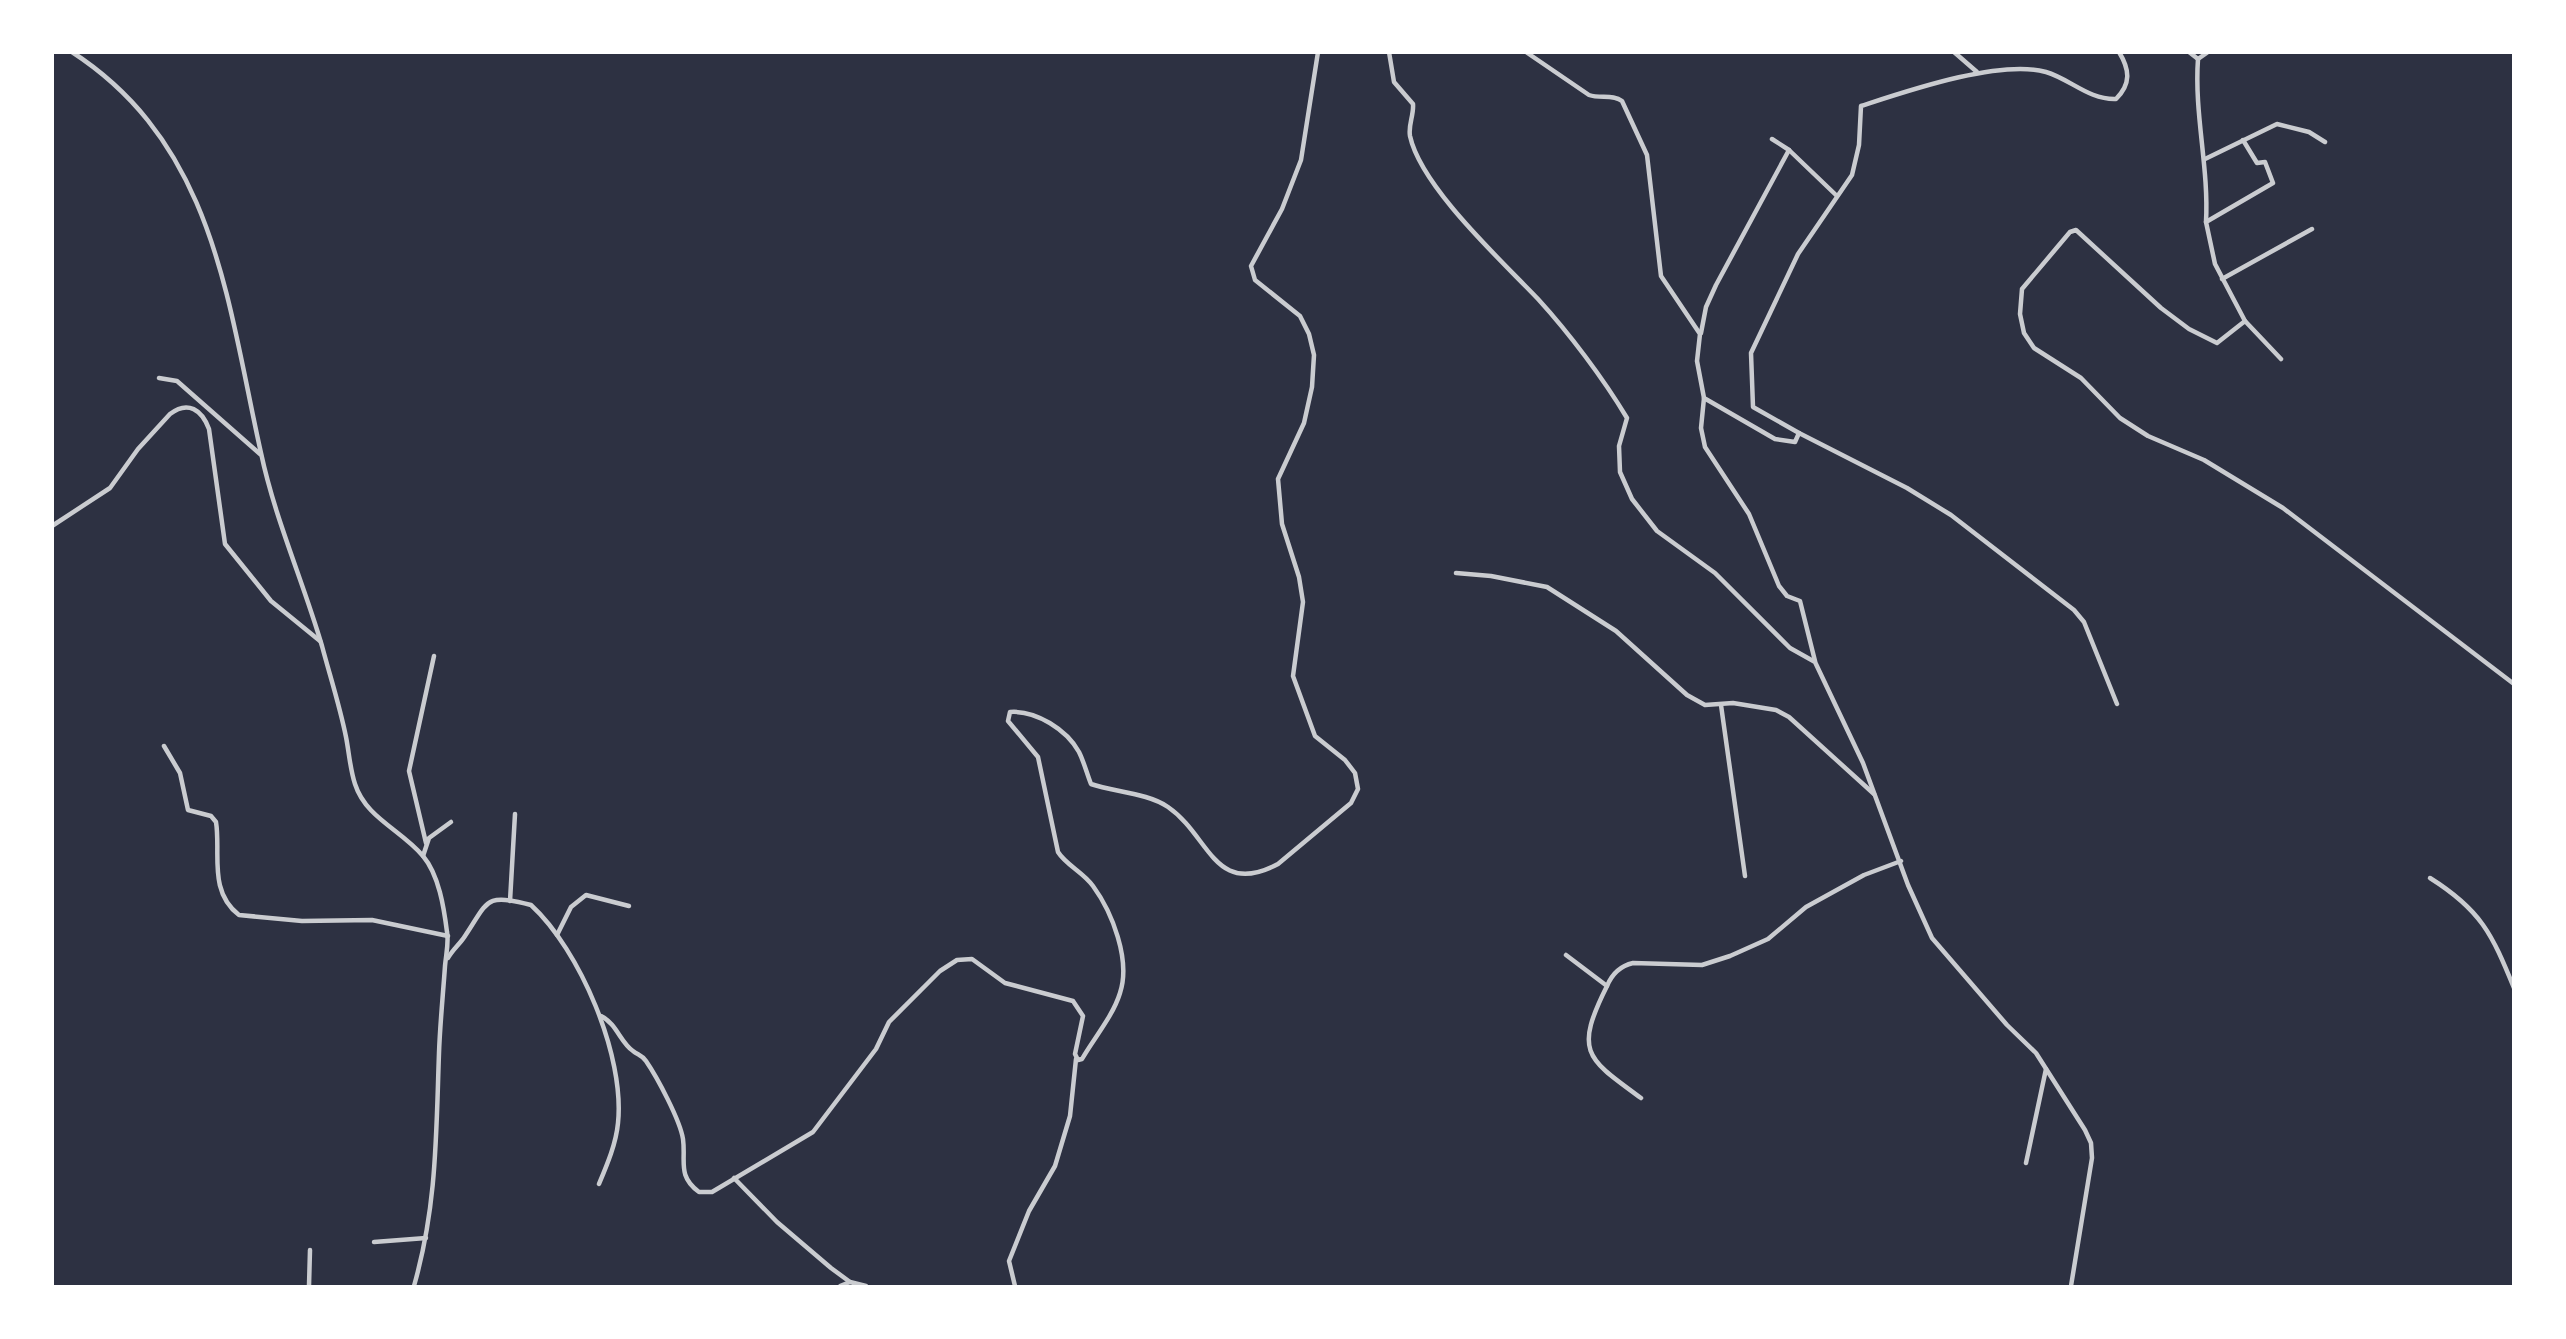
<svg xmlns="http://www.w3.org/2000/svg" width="2566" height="1339" viewBox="0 0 2566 1339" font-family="'Fira Sans Condensed',sans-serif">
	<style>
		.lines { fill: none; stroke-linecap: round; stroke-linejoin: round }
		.minor { stroke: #caccd0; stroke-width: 4.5 }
	</style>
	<rect width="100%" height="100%" fill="#2d3142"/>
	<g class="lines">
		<g class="minor">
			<path d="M 72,52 C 215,145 227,301 261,453 C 275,519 303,581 322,646 C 330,676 340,707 346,737 C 349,752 350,769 355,784 C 366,818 400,829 423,856 C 439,875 444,908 447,932 C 449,943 446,954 445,966 C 443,995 440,1024 439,1053 C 436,1136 437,1205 414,1286"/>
			<path d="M 1389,52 L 1394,82 L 1413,104 C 1414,115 1408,125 1410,136 C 1421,187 1502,261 1538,299 C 1569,333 1603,378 1627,418 L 1619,446 L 1620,472 L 1632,499 L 1657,531 L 1715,573 L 1790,648 L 1815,662 L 1863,763 L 1908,885 L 1932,938 L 2007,1025 L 2036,1053 L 2085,1130 L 2091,1143 L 2092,1158 L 2071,1286"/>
			<path d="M 1526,52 L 1589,95 C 1600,99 1613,94 1622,101 L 1647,155 L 1661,276 L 1700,334 L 1697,361 L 1704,398 L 1775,439 L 1795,442 L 1799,433 L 1753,407 L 1751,353 L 1798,254 L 1852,175 L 1859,145 L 1861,106 C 1907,91 2000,59 2046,72 C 2070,79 2089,100 2116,99 C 2131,84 2130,70 2119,52"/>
			<path d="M 1954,52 L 1977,72"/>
			<path d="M 2189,52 L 2198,59"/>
			<path d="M 2198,59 C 2194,114 2209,167 2206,222"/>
			<path d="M 2198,59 L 2208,52"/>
			<path d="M 1772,139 L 1789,150 L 1837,196"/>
			<path d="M 2243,140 L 2257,163 L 2265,162 L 2273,183 L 2206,222 L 2215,264 L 2245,321"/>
			<path d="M 2205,159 L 2277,124 L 2309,132 L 2325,142"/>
			<path d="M 2222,279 L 2312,229"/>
			<path d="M 1701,333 L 1706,307 L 1716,285 L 1789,150"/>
			<path d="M 2281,359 L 2245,321 L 2217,343 L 2189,329 L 2161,308 L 2076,230 L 2070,232 L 2022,289 L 2020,314 L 2024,333 L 2034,348 L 2081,378 L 2120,418 L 2148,436 L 2204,460 L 2283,508 L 2514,684"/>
			<path d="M 159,378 L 177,381 L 260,454"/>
			<path d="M 1704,398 L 1701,428 L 1705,447 L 1749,514 L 1779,586 L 1787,596 L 1800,601 L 1815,661"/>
			<path d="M 1799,433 L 1907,488 L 1951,515 L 2074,610 L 2084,622 L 2117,704"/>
			<path d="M 52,526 L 110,488 L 138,449 L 170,414 C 188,400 202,410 209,429 L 225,544 L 271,601 L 320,641"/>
			<path d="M 1456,573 L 1491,576 L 1547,587 L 1616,631 L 1687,695 L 1705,705 L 1733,703 L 1776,710 L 1789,717 L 1874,794"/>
			<path d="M 1721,705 L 1745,876"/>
			<path d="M 164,746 L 180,773 L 188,810 L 211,816 L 216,822 C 221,853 208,891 239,915 L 302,921 L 372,920 L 448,936"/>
			<path d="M 426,843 L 409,771 L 434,656"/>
			<path d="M 423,856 L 429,838 L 451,822"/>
			<path d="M 2430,878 C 2481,910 2492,934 2514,988"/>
			<path d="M 510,901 L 515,814"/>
			<path d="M 557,935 L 571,907 L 586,895 L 629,906"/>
			<path d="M 1566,955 L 1607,986 C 1612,974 1620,966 1633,963 L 1702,965 L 1730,956 L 1768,939 L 1806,907 L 1864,875 L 1901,861"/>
			<path d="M 448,958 C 453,949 460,944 465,936 C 488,902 484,892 531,905 C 580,950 625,1056 618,1123 C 616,1144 607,1165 599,1184"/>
			<path d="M 1607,986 C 1574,1052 1586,1058 1641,1098"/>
			<path d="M 601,1016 C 617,1024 620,1042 633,1051 C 638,1055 642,1055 646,1061 C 657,1077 680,1120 683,1139 C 686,1161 677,1176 699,1192 L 712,1192 L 813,1132 L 876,1049 L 889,1022 L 940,971 L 957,960 L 972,959 L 1005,983 L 1073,1001 L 1083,1016 L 1075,1054 L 1078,1060 L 1082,1059 C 1094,1038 1113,1016 1120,993 C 1131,960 1112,912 1093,886 C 1083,872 1066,865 1058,852 L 1038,757 L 1008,721 L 1010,712 C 1036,710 1067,730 1079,752 C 1084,762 1087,774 1091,784 C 1114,792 1148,793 1168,807 C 1210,836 1214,898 1278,864 L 1351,803 L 1358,789 L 1355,773 L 1345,760 L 1315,736 L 1293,676 L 1303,602 L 1299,577 L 1282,524 L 1278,479 L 1304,423 L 1312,387 L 1314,355 L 1309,334 L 1300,316 L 1255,280 L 1251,266 L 1282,209 L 1301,160 L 1318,52"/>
			<path d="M 2026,1163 L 2046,1069"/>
			<path d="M 734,1178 L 777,1222 L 831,1268 L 850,1282 L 866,1286"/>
			<path d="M 374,1242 L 426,1238"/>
			<path d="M 309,1286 L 310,1250"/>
			<path d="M 840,1286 L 850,1282"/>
			<path d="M 1015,1286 L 1009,1261 L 1029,1211 L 1055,1166 L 1070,1116 L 1076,1059"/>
		</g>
	</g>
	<rect width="2566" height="1339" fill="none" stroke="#ffffff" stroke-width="108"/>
</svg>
